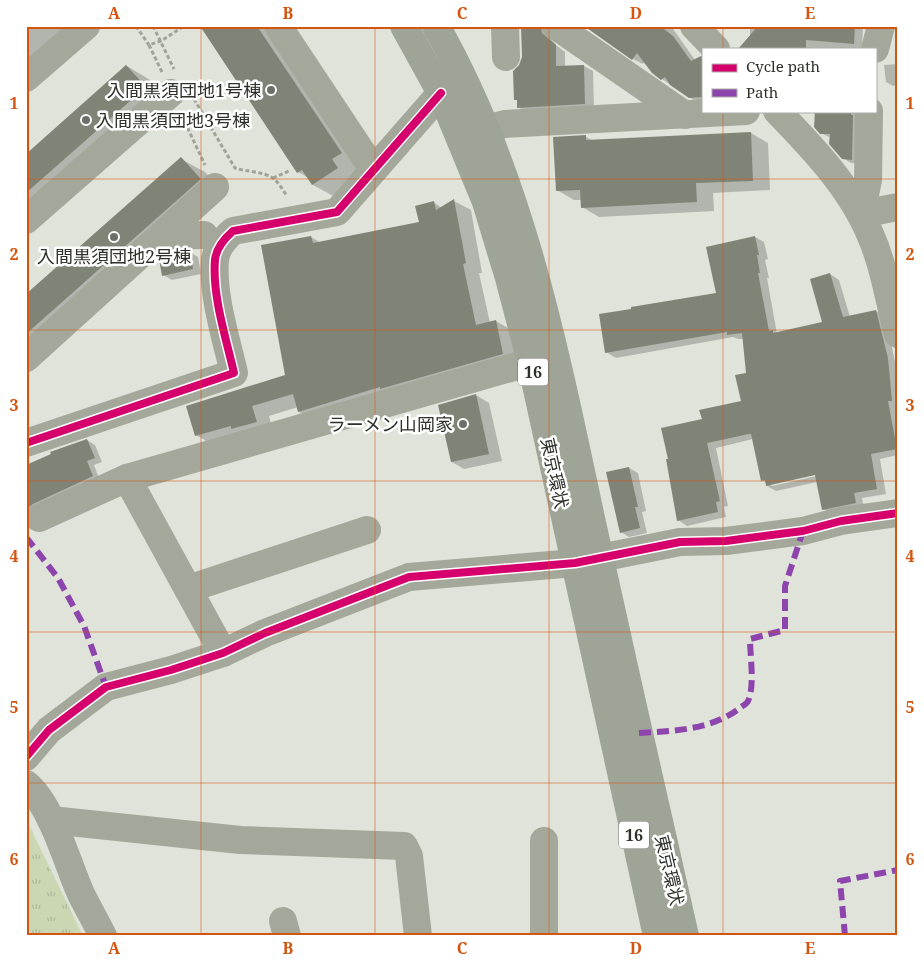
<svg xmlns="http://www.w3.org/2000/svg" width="924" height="962" viewBox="0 0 924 962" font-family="'Noto Serif','Noto Sans JP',serif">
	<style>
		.grass { fill: url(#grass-tufts) }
		.shadow { fill: #0003; fill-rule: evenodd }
		.building { fill: #808477 }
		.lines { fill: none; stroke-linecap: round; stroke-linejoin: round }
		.path { stroke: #9fa399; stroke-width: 3; stroke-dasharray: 4 2.5; stroke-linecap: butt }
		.minor { stroke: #a4a89b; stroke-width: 28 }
		.highway { stroke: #9fa596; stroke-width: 28 }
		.quiet { stroke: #8e44ad; stroke-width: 6; stroke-dasharray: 12 6; stroke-linecap: butt }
		.cycleway-casing { stroke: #fff; stroke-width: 11 }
		.cycleway { stroke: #d6006c; stroke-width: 8 }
		.grid { fill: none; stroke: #d5550f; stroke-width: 1; stroke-opacity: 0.55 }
		.poi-dot { fill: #6c6f67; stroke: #fff; stroke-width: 2 }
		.labels { text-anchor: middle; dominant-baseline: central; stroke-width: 5; stroke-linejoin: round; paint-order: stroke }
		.shield { fill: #fff; stroke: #6d6f6a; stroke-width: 1 }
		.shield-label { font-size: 16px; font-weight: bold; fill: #2e312a }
		.poi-label { font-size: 18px; fill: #2e312a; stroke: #fff; text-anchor: end }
		.street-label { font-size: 18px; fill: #2e312a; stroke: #fff }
		.neatline { fill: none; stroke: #d5550f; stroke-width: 2 }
		.grid-label { font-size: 16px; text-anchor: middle; font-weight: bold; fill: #d5550f }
	</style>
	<defs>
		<pattern id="grass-tufts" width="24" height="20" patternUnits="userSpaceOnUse" patternTransform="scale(1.25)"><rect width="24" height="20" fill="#cad7b2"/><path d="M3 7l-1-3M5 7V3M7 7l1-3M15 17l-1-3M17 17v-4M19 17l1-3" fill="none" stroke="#aeb999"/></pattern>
	</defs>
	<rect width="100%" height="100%" fill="#dfe3d9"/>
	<path class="grass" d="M 26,819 L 83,936 L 26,936 Z"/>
	<g class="shadow">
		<path d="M 26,26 L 96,26 L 26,88 Z"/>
		<path d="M 201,26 L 271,26 L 364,167 L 337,198 L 313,185 L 309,178 L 298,172 Z"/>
		<path d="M 522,26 L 551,26 L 551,39 L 557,46 L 565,52 L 565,66 L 584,66 L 593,71 L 594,109 L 528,113 L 518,107 L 518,101 L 515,99 L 523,57 Z"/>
		<path d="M 588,26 L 671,26 L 695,60 L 703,59 L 703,103 L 699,103 L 689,97 L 662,79 L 645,61 L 643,64 L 633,59 Z"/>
		<path d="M 750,26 L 863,26 L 862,49 L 780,49 L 750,37 Z"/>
		<path d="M 898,64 L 898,85 L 893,86 L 886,82 L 884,65 Z"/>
		<path d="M 127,66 L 150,80 L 169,101 L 26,228 L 26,155 Z"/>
		<path d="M 804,111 L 859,111 L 860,164 L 851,163 L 843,158 L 831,138 L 821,133 L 816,114 L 812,112 Z"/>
		<path d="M 751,133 L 768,143 L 770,190 L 713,193 L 714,211 L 599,217 L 582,207 L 582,200 L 574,200 L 557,190 L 586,137 L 594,141 Z"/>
		<path d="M 181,159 L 205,172 L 223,193 L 26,368 L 26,296 Z"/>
		<path d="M 454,201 L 471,210 L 482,273 L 479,273 L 490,323 L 496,321 L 513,331 L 519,363 L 316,421 L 299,412 L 298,407 L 269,416 L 273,431 L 213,445 L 196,435 L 287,376 L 311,237 L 321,243 L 421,223 L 433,202 L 442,208 Z"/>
		<path d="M 755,237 L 764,242 L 768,259 L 765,260 L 769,278 L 767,278 L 777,334 L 824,323 L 830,274 L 839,280 L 850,317 L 876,311 L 885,316 L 898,375 L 898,406 L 896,406 L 898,455 L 880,459 L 886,494 L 862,498 L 864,508 L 832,514 L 823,509 L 817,482 L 776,491 L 767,486 L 767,483 L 762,480 L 753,439 L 716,448 L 728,506 L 724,507 L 726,517 L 687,526 L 678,520 L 703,420 L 743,402 L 747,374 L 743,339 L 738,339 L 733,337 L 616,358 L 606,352 L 717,294 ZM 821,473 L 821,475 L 772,486 L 770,484 Z"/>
		<path d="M 190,252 L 198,257 L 201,274 L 172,280 L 163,275 Z"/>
		<path d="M 476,395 L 489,403 L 502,461 L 464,469 L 452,462 L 439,406 Z"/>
		<path d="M 87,440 L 95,445 L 102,462 L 94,465 L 100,481 L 26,522 L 26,466 Z"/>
		<path d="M 629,468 L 638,473 L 646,511 L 642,512 L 647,533 L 629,537 L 621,532 Z"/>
	</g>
	<g class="building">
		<path d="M 200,26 L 257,26 L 342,153 L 332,159 L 338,168 L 312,185 L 302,170 L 297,173 Z"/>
		<path d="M 521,26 L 541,26 L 542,33 L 556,45 L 556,66 L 584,65 L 585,104 L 517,108 L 517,100 L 514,100 L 513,71 L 519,65 L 522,57 Z"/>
		<path d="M 584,26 L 660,26 L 673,36 L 691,61 L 701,56 L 703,58 L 703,97 L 689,98 L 670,85 L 665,77 L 661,80 L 652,73 L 637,53 L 632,60 Z"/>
		<path d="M 758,26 L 855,26 L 854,44 L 806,40 L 806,49 L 738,49 Z"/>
		<path d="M 126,65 L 146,87 L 26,193 L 26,154 Z"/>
		<path d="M 815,111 L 851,111 L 851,115 L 853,115 L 852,160 L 842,159 L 829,144 L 830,134 L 820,134 L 814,127 Z"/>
		<path d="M 751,132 L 753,181 L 696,183 L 697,202 L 581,208 L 580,190 L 556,191 L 553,137 L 586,135 L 586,140 Z"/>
		<path d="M 181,157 L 201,179 L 26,334 L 26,294 Z"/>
		<path d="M 454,199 L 466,263 L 463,264 L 476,325 L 496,320 L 503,354 L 380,389 L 380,387 L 298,412 L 293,394 L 252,406 L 257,422 L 231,429 L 231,426 L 195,436 L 186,406 L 285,375 L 261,245 L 311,236 L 313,243 L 419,222 L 415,206 L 434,201 L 436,210 Z"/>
		<path d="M 755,236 L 759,255 L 757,255 L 760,273 L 758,273 L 769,331 L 773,330 L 773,333 L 822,322 L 810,279 L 830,273 L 843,317 L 876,310 L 888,358 L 892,401 L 888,401 L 897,449 L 871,454 L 877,489 L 854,493 L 856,503 L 822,510 L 815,475 L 766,486 L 765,480 L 761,481 L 751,434 L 749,434 L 707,443 L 720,501 L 716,502 L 718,512 L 677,521 L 666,459 L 668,459 L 661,428 L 702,419 L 699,410 L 741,401 L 735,375 L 746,373 L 742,333 L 727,335 L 727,332 L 605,353 L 599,314 L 631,309 L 631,307 L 716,293 L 706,247 Z"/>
		<path d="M 176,251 L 190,251 L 193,269 L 162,276 L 159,259 L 165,254 Z"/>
		<path d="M 476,394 L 489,454 L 451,462 L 438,405 Z"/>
		<path d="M 87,439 L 95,458 L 87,461 L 93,476 L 33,504 L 26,509 L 26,465 L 51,454 L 50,452 Z"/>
		<path d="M 629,467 L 638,507 L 635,507 L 640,528 L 620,533 L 606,472 Z"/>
	</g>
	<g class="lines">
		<g class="path">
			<path d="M 136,26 L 149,45"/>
			<path d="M 153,26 L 174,69"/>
			<path d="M 162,72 L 149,45 L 161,41 L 184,26"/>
			<path d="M 194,99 L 235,168 C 246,172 264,171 274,179 C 279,183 283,190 287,196"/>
			<path d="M 182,116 L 205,165"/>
			<path d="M 273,178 L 289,171"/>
		</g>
		<g class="minor">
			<path d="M 278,26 L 373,169"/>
			<path d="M 505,26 L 506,57"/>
			<path d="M 556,26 L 685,115"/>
			<path d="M 694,26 L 716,49"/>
			<path d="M 875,49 L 881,26"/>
			<path d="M 26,78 L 86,26"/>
			<path d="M 777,111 C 812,147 851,188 870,234 C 884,265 889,301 898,334"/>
			<path d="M 485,129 L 505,124 L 746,111"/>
			<path d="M 861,214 L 868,180 L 869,111"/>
			<path d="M 861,214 L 898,207"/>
			<path d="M 26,220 L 171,93"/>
			<path d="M 161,236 L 204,235"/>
			<path d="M 26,358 L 215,187"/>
			<path d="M 26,443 L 234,373 C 226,338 212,295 215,260 C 216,249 225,238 233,231 L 337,212 L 441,93"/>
			<path d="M 39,518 L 127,478"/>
			<path d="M 188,589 L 367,530"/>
			<path d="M 223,653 L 127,478 L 531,362"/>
			<path d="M 26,757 L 49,730 L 106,687 L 171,670 L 223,653 L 265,633 L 409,577 L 575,563 L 680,542 L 726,541 L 803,531 L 841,521 L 898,513"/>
			<path d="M 26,784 C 52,805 67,863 81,894 C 88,908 96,922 103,936"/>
			<path d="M 51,820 L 240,840 L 404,846 L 409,856 L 418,936"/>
			<path d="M 544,841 L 544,936"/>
			<path d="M 283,921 L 287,936"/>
		</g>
		<g class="highway">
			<path d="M 404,26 L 441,93 L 486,202 L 509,278 L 531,362 L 657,936"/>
			<path d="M 436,26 C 522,177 556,355 592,523 C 622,661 654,798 685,936"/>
		</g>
		<g class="quiet">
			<path d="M 26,537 L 58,578 L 84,626 L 106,687"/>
			<path d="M 639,733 C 674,731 711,730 740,708 C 742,706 747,704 748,701 C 755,687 750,655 750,639 L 785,630 L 785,586 L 803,531"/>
			<path d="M 845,936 L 840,881 L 898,870"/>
		</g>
		<g class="cycleway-casing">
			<g id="cycleway">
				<path d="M 26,443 L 234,373 C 226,338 212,295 215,260 C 216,249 225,238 233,231 L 337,212 L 441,93"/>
				<path d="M 26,757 L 49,730 L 106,687 L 171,670 L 223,653 L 265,633 L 409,577 L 575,563 L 680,542 L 726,541 L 803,531 L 841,521 L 898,513"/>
			</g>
		</g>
		<use href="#cycleway" class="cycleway"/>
	</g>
	<path class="grid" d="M 201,26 L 201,936M 375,26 L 375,936M 549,26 L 549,936M 723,26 L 723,49M 723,111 L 723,936M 26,179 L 898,179M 26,330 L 898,330M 26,481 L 898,481M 26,632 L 898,632M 26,783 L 898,783"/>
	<g class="poi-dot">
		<circle cx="271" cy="90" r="5"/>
		<circle cx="86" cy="120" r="5"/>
		<circle cx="114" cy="237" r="5"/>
		<circle cx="463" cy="424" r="5"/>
	</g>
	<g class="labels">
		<g class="shield">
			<rect x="518" y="358.5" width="30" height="27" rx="4"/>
			<rect x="619" y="821.5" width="30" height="27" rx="4"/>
		</g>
		<g class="shield-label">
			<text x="533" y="372">16</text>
			<text x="634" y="835">16</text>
		</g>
		<g class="poi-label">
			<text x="261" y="90">入間黒須団地1号棟</text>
			<text x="96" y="120" text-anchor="start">入間黒須団地3号棟</text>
			<text x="114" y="256" text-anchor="middle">入間黒須団地2号棟</text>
			<text x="453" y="424">ラーメン山岡家</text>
		</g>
		<g class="street-label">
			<text transform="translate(555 473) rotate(78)">東京環状</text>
			<text transform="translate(670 870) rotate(77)">東京環状</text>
		</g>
	</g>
	<rect width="924" height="962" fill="none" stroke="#ffffff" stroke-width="55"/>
	<rect x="702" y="48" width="175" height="65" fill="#ffffff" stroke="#abadaa"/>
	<rect x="712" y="64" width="25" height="8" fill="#d6006c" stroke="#abadaa"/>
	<text x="746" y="72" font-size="15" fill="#2e312a">Cycle path</text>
	<rect x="712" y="89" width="25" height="8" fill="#8e44ad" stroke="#abadaa"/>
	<text x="746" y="98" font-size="15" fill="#2e312a">Path</text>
	<rect x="28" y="28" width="868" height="906" class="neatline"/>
	<g class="grid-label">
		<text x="114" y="19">A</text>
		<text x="288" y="19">B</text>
		<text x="462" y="19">C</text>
		<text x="636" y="19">D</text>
		<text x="810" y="19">E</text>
		<text x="14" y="109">1</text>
		<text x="910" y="109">1</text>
		<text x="14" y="260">2</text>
		<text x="910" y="260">2</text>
		<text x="14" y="411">3</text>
		<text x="910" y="411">3</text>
		<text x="14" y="562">4</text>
		<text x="910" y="562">4</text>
		<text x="14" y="713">5</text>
		<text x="910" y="713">5</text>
		<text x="14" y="865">6</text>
		<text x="910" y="865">6</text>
		<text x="114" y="954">A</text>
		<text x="288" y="954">B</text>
		<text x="462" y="954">C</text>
		<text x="636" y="954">D</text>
		<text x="810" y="954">E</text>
	</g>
</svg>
